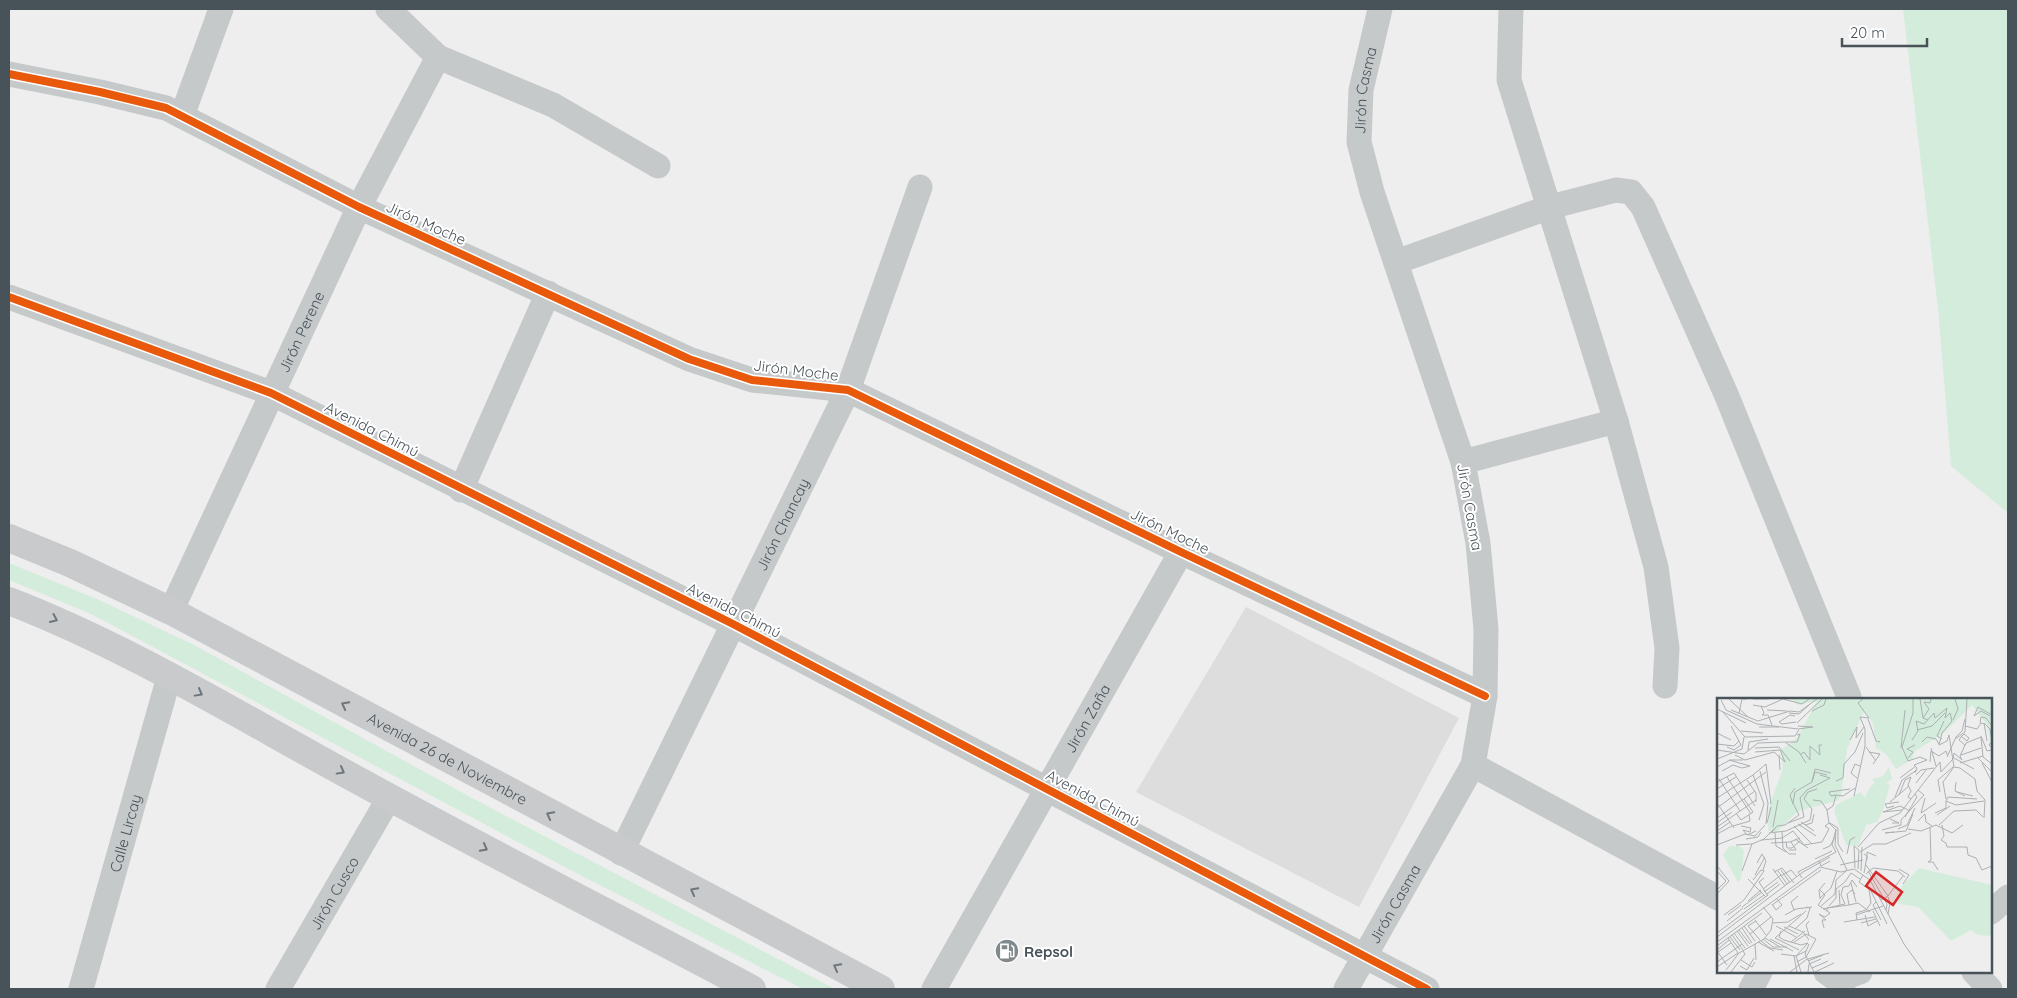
<svg xmlns="http://www.w3.org/2000/svg" width="2017" height="998" viewBox="0 0 2017 998" font-family="Quicksand,sans-serif">
	<style>
		.education { fill: #ddddde }
		.green { fill: #d4ecdc }
		.lines { fill: none; stroke-linecap: round; stroke-linejoin: round }
		.street { stroke: #c6c9ca; stroke-width: 25 }
		.secondary { stroke: #c8cacc; stroke-width: 28 }
		.cycleway-casing { stroke: #fff; stroke-width: 11 }
		.cycleway { stroke: #e8590c; stroke-width: 8 }
		.oneway { stroke: #6e767c }
		.labels { text-anchor: middle; dominant-baseline: central; stroke-width: 4; stroke-linejoin: round; paint-order: stroke }
		.street-label { font-size: 15px; fill: #475259; stroke: #fff }
		.poi-label { font-size: 15px; font-weight: bold; fill: #475259; stroke: #fff; text-anchor: start }
		.inset-road { fill: none; stroke: #acb0b2; stroke-width: 1 }
		.view { fill: #d62828; fill-opacity: 0.15; stroke: #d62828; stroke-width: 2.5 }
		.inset-edge { fill: none; stroke: #475259; stroke-width: 2.5 }
	</style>
	<rect width="100%" height="100%" fill="#efeeee"/>
	<path class="education" d="M 1246,607 L 1459,718 L 1359,907 L 1136,792 Z"/>
	<g class="green">
		<path d="M 1903,9 L 2008,9 L 2008,513 L 1951,466 L 1938,309 Z"/>
		<path d="M 9,563 L 97,599 L 194,645 L 472,798 L 835,989 L 803,989 L 576,873 L 91,614 L 9,580 Z"/>
	</g>
	<g class="lines">
		<g class="street">
			<path d="M 388,9 L 438,57 L 553,105 L 658,166"/>
			<path d="M 1511,9 L 1509,80 L 1616,421 L 1656,567 L 1667,648 L 1665,686"/>
			<path d="M 9,74 L 100,92 L 166,108 L 359,207 L 689,359 L 752,380 L 848,390 L 1181,552 L 1485,696"/>
			<path d="M 182,116 L 221,9"/>
			<path d="M 1396,262 L 1550,207 L 1616,190 L 1631,192 L 1643,207 L 1726,394 L 1849,697"/>
			<path d="M 9,297 L 271,393 L 733,624 L 1427,989"/>
			<path d="M 1463,462 L 1616,421"/>
			<path d="M 461,490 L 548,293"/>
			<path id="s1" d="M 171,611 L 359,207 L 438,57"/>
			<path d="M 1473,765 L 1718,898"/>
			<path id="s2" d="M 621,853 L 848,390 L 920,187"/>
			<path d="M 1991,912 L 2008,897"/>
			<path d="M 1826,972 L 1837,980 L 1843,989"/>
			<path d="M 1974,972 L 1990,989"/>
			<path d="M 1837,980 L 1860,972"/>
			<path id="s3" d="M 81,989 L 169,677"/>
			<path id="s4" d="M 278,989 L 389,798"/>
			<path id="s5" d="M 934,989 L 1181,552"/>
			<path id="s6" d="M 1346,989 L 1473,765 L 1485,696 L 1486,629 L 1478,543 L 1463,462 L 1372,192 L 1359,142 L 1361,90 L 1380,9"/>
			<path d="M 1751,989 L 1760,972"/>
		</g>
		<g class="secondary">
			<path id="s7" d="M 9,538 L 70,563 L 171,611 L 881,989"/>
			<path d="M 9,601 C 128,647 238,715 350,776 C 483,849 618,918 752,989"/>
		</g>
		<g class="cycleway-casing">
			<g id="cycleway">
				<path d="M 9,74 L 100,92 L 166,108 L 359,207 L 689,359 L 752,380 L 848,390 L 1181,552 L 1485,696"/>
				<path d="M 9,297 L 271,393 L 733,624 L 1427,989"/>
			</g>
		</g>
		<use href="#cycleway" class="cycleway"/>
	</g>
	<defs><path id="oneway-chevron" d="M-2-3.5L2.5 0L-2 3.5" fill="none" stroke-width="1.6" stroke-linecap="round" stroke-linejoin="round" transform="scale(1.25)"/></defs>
	<g class="oneway">
		<use href="#oneway-chevron" transform="translate(54 619) rotate(24)"/>
		<use href="#oneway-chevron" transform="translate(199 693) rotate(29)"/>
		<use href="#oneway-chevron" transform="translate(345 705) rotate(-152)"/>
		<use href="#oneway-chevron" transform="translate(341 771) rotate(29)"/>
		<use href="#oneway-chevron" transform="translate(550 815) rotate(-152)"/>
		<use href="#oneway-chevron" transform="translate(484 848) rotate(28)"/>
		<use href="#oneway-chevron" transform="translate(694 891) rotate(-152)"/>
		<use href="#oneway-chevron" transform="translate(837 967) rotate(-152)"/>
	</g>
	<defs>
		<g id="fuel-disc" transform="scale(1.25)"><circle r="9.5" fill="#82898d" stroke="#fff"/><path d="M-5.5-6h7V0h2V4h1.3V-2.5L3-4.5l.8-.8L6-3V5H2.5V1h-1V6h-7ZM-4.2-4.7v3.2H.2V-4.7Z" fill="#fff"/></g>
	</defs>
	<g fill-rule="evenodd">
		<use href="#fuel-disc" x="1007" y="951"/>
	</g>
	<g class="labels">
		<g class="street-label">
			<text stroke="none"><textPath href="#s6" startOffset="952">Jirón Casma</textPath></text>
			<text transform="translate(426 223) rotate(24)">Jirón Moche</text>
			<text stroke="none"><textPath href="#s1" startOffset="308">Jirón Perene</textPath></text>
			<text transform="translate(796 370) rotate(7)">Jirón Moche</text>
			<text transform="translate(372 429) rotate(27)">Avenida Chimú</text>
			<text transform="translate(1470 507) rotate(80)">Jirón Casma</text>
			<text stroke="none"><textPath href="#s2" startOffset="366">Jirón Chancay</textPath></text>
			<text transform="translate(1170 531) rotate(26)">Jirón Moche</text>
			<text transform="translate(734 610) rotate(27)">Avenida Chimú</text>
			<text stroke="none"><textPath href="#s5" startOffset="311">Jirón Zaña</textPath></text>
			<text stroke="none"><textPath href="#s7" startOffset="491">Avenida 26 de Noviembre</textPath></text>
			<text transform="translate(1093 798) rotate(28)">Avenida Chimú</text>
			<text stroke="none"><textPath href="#s3" startOffset="162">Calle Lircay</textPath></text>
			<text stroke="none"><textPath href="#s4" startOffset="111">Jirón Cusco</textPath></text>
			<text stroke="none"><textPath href="#s6" startOffset="98">Jirón Casma</textPath></text>
		</g>
		<g class="poi-label">
			<text x="1024" y="951">Repsol</text>
		</g>
	</g>
	<g transform="translate(1717 698)">
		<rect width="275" height="275" fill="#efeeee"/>
		<path d="M 74,1 L 275,1 L 275,57 L 270,27 L 255,7 L 226,36 L 198,53 L 195,61 L 179,71 L 169,56 L 159,50 L 156,25 L 147,13 L 130,51 L 124,98 L 120,103 L 81,113 L 58,136 L 51,132 L 52,109 L 66,70 L 64,52 L 81,39 L 100,3 L 81,7 ZM 172,69 L 175,81 L 169,85 L 173,87 L 165,115 L 160,124 L 149,127 L 141,148 L 129,147 L 117,113 L 119,107 L 144,94 L 148,100 L 153,89 L 158,85 L 155,81 L 166,78 ZM 12,148 L 22,148 L 27,152 L 24,181 L 21,184 L 6,157 ZM 202,170 L 275,187 L 275,238 L 261,237 L 254,232 L 234,243 L 201,209 L 182,206 L 180,199 L 185,188 Z" fill="#d4ecdc"/>
		<path class="inset-road" d="M 12,1 L 31,19 L 41,23 L 73,13 L 82,14 L 100,1M 36,1 L 52,1M 196,1 L 196,15 L 185,49 L 191,63 L 203,59 L 210,62 L 197,67 L 200,70 L 198,75M 203,1 L 206,20M 4,2 L 9,12 L 40,26 L 81,31 L 96,29 L 81,28M 36,7 L 48,9 L 66,1 L 85,6 L 92,1M 44,8 L 47,15 L 45,17 L 51,17 L 55,27M 0,11 L 29,25M 14,12 L 31,19M 50,12 L 70,13M 5,13 L 28,39 L 78,38 L 82,32M 95,13 L 107,7 L 109,1M 22,15 L 25,1 L 30,1M 72,15 L 82,16 L 93,6M 273,18 L 264,13 L 257,18 L 261,9 L 275,17M 151,21 L 159,43 L 163,44M 211,22 L 206,20 L 212,11 L 207,4 L 213,5 L 214,1M 236,22 L 241,11 L 238,1M 62,24 L 65,26 L 79,24M 62,24 L 73,17 L 78,18M 80,25 L 105,1M 263,25 L 264,19 L 269,20 L 275,28M 267,25 L 270,43M 248,28 L 260,31 L 264,25 L 268,26 L 273,31 L 275,43 L 272,47 L 275,50M 42,29 L 62,29M 200,32 L 215,28 L 228,15M 24,33 L 46,35M 0,35 L 14,42M 264,38 L 270,53 L 275,52M 245,39 L 250,43 L 252,40 L 247,36 L 244,39 L 242,42 L 248,47M 238,40 L 245,33 L 248,21M 225,41 L 220,38 L 227,23M 133,42 L 140,29 L 139,40 L 147,29M 195,42 L 201,33 L 199,23 L 207,26 L 217,15 L 218,20 L 230,10 L 228,20 L 233,15 L 235,23 L 225,35 L 222,47 L 230,43 L 232,37 L 237,69 L 243,70 L 258,81 L 260,93 L 268,102 L 267,120M 69,44 L 80,44 L 83,36 L 80,37M 205,44 L 210,39 L 219,41 L 222,46M 0,46 L 17,48 L 22,43M 10,49 L 17,52 L 24,47 L 14,28M 149,49 L 159,63M 38,50 L 62,49 L 73,63M 184,50 L 188,12M 214,50 L 219,68M 0,52 L 27,56 L 41,45 L 68,44 L 82,54 L 89,65M 31,52 L 32,44 L 51,41M 152,54 L 163,56 L 156,66M 84,56 L 87,54 L 93,62 L 93,48 L 103,57 L 102,47 L 105,47M 18,57 L 28,62 L 57,54 L 68,64 L 63,52 L 38,54M 62,57 L 63,72M 231,57 L 238,41 L 248,34 L 250,1M 244,57 L 264,50M 191,60 L 196,54 L 190,51 L 198,47M 237,60 L 257,71M 261,60 L 275,74M 0,61 L 25,51 L 27,39M 213,64 L 214,53 L 222,58 L 229,53 L 231,59M 243,65 L 266,58M 265,65 L 275,84M 0,69 L 13,62 L 26,62M 5,73 L 16,67 L 25,70 L 33,68 L 12,62M 43,73 L 51,105 L 49,126M 36,77 L 49,66 L 54,106M 36,77 L 47,106 L 42,122M 199,77 L 204,72 L 217,70M 10,79 L 34,116M 194,79 L 191,87 L 194,93 L 191,99 L 194,101M 140,80 L 134,75 L 138,66 L 143,68M 183,80 L 199,68M 2,81 L 23,113M 30,82 L 39,95 L 39,104M 95,83 L 98,71 L 114,75M 119,83 L 126,80 L 127,66 L 138,54 L 146,35M 0,84 L 17,75 L 38,108M 239,84 L 238,93 L 248,98M 199,85 L 209,72M 0,91 L 19,79M 223,94 L 221,82 L 236,69M 240,94 L 256,98M 119,97 L 114,98 L 112,94 L 133,91M 182,97 L 188,82 L 194,79M 137,98 L 148,48 L 148,31 L 143,19 L 152,20 L 141,5 L 146,1M 178,99 L 185,82 L 200,72M 0,100 L 36,77M 208,100 L 204,115 L 219,105M 229,101 L 226,84 L 237,69M 260,101 L 231,99 L 229,103 L 239,107 L 267,103M 173,104 L 192,88M 0,105 L 17,130M 76,106 L 73,97 L 78,90M 177,108 L 170,110 L 168,106 L 182,104M 0,110 L 49,74M 110,112 L 116,108 L 119,97 L 126,98 L 138,90M 185,112 L 166,114 L 183,108 L 193,113M 19,115 L 24,122 L 36,114 L 27,101M 218,115 L 229,110 L 229,103M 220,117 L 233,108M 188,119 L 200,99 L 198,96M 0,120 L 38,93M 173,121 L 182,125 L 175,125M 201,123 L 208,116 L 209,124 L 215,128M 84,124 L 97,133M 0,125 L 15,114M 50,125 L 54,109M 71,125 L 87,119 L 83,100 L 90,92 L 113,80 L 103,77M 112,125 L 119,132 L 118,147 L 130,172M 113,125 L 121,130 L 121,146 L 126,154M 81,126 L 99,138M 88,127 L 95,125 L 97,116M 222,127 L 237,113 L 259,112 L 266,119M 225,127 L 227,138 L 224,142 L 229,145 L 230,149 L 250,149 L 251,157 L 259,160 L 265,172 L 275,168M 16,128 L 33,123 L 32,117M 24,128 L 34,130 L 33,134 L 26,132 L 30,137 L 39,133M 77,128 L 95,146M 0,129 L 39,102M 56,129 L 61,102M 213,129 L 214,162 L 211,164 L 216,164 L 221,172M 181,131 L 190,127 L 198,110M 191,131 L 204,133 L 219,127 L 235,135 L 246,127M 165,132 L 184,127 L 184,122 L 207,97 L 201,92M 0,133 L 13,124M 55,134 L 60,128 L 68,127 L 82,117 L 76,105 L 78,94 L 95,84 L 98,74 L 110,77M 65,134 L 66,150 L 72,156 L 79,156M 177,134 L 168,135 L 189,133 L 196,116M 52,135 L 69,133 L 93,122 L 95,111 L 87,101 L 91,94 L 100,91M 58,135 L 59,148 L 69,154M 0,136 L 15,128M 29,141 L 41,139 L 44,134M 78,141 L 91,150M 45,142 L 65,140 L 76,133 L 87,147 L 105,144 L 112,131 L 108,128 L 112,125 L 110,112 L 104,103 L 96,102M 69,144 L 70,150 L 75,150 L 84,142M 54,145 L 73,144 L 83,140M 0,147 L 28,136 L 38,138 L 48,127M 19,147 L 35,146M 141,149 L 162,125 L 183,115 L 223,64 L 224,74 L 236,61 L 237,55 L 245,62 L 243,58 L 249,45 L 264,39 L 266,59 L 275,66M 106,151 L 113,148 L 118,139M 72,152 L 79,152 L 74,144M 143,154 L 156,146 L 169,146 L 194,135M 130,156 L 133,142 L 138,139M 147,156 L 150,158 L 147,175M 98,161 L 115,153M 150,162 L 150,154 L 159,158M 102,163 L 104,168 L 113,163M 40,165 L 45,156 L 49,163 L 46,172M 123,167 L 146,162M 149,167 L 171,198M 0,168 L 12,183 L 0,196M 138,170 L 137,148 L 142,152 L 141,171M 56,171 L 68,188M 182,171 L 192,177 L 186,186M 64,172 L 73,185M 0,173 L 9,183 L 0,192M 25,173 L 35,146 L 47,141 L 59,129M 61,173 L 70,186M 144,173 L 145,149M 151,173 L 170,206 L 169,212M 57,174 L 65,170 L 77,185M 149,176 L 156,170 L 181,173 L 188,179M 38,177 L 48,159M 64,178 L 74,172 L 80,179M 47,180 L 42,184 L 51,198M 85,180 L 81,174 L 119,154 L 115,147 L 119,131M 31,181 L 49,199M 128,184 L 134,175 L 143,181M 134,185 L 139,204M 46,191 L 64,177M 102,191 L 108,197 L 101,207 L 113,215 L 108,219 L 102,216 L 109,222 L 105,222 L 107,230M 122,192 L 123,207M 154,193 L 170,226M 47,194 L 61,184M 50,196 L 63,186M 118,196 L 119,182 L 129,173M 138,196 L 135,192 L 130,196 L 132,207 L 141,205 L 153,214M 171,199 L 173,205 L 171,216M 103,200 L 114,190 L 120,173M 103,201 L 102,192 L 108,185M 164,202 L 171,198 L 186,178M 31,203 L 44,192M 159,204 L 156,207 L 164,222M 55,206 L 59,212 L 65,207 L 60,201M 55,207 L 104,172M 104,208 L 118,196M 112,208 L 119,200 L 119,191 L 128,184M 25,209 L 45,194M 27,211 L 47,197M 106,211 L 128,206 L 124,197 L 126,189 L 132,188 L 135,182 L 140,189M 77,212 L 74,204 L 81,198M 110,213 L 110,210 L 132,207M 156,213 L 163,228M 7,217 L 27,202 L 47,173 L 44,172 L 36,182M 11,217 L 24,207M 68,217 L 79,211 L 95,209M 139,217 L 166,208M 148,217 L 151,228 L 160,223M 38,222 L 49,237M 140,222 L 139,215 L 149,212 L 154,205 L 152,191 L 142,184 L 146,177M 10,223 L 26,210M 39,223 L 31,228 L 43,242M 92,223 L 89,227 L 92,237M 127,224 L 158,219M 56,225 L 71,224 L 84,216M 144,225 L 159,221M 27,228 L 38,243M 59,228 L 79,239M 72,228 L 86,234 L 92,242M 67,229 L 81,236M 25,230 L 35,245M 78,231 L 90,220 L 93,210 L 89,209M 22,232 L 33,246M 20,233 L 31,248M 64,233 L 62,239 L 67,242 L 84,247 L 91,245M 0,235 L 51,197M 17,235 L 28,250M 33,236 L 54,219M 15,237 L 26,252M 0,239 L 86,174 L 113,159M 13,239 L 23,252M 11,240 L 21,255M 48,240 L 63,249M 46,241 L 56,249 L 70,249M 53,241 L 76,253M 44,243 L 53,250 L 66,252M 0,244 L 103,169 L 124,174 L 137,171 L 153,182 L 187,246 L 207,274M 41,244 L 57,253M 74,244 L 88,233M 76,245 L 89,236 L 99,241 L 89,259 L 80,264M 38,246 L 39,262M 92,246 L 88,256 L 97,274M 0,248 L 45,215M 0,252 L 12,242M 82,252 L 58,240 L 89,213M 0,253 L 10,267M 1,254 L 14,245M 64,256 L 79,258 L 89,253M 77,258 L 80,274M 91,261 L 112,255M 24,262 L 35,269 L 38,264M 91,263 L 106,257M 0,264 L 25,246M 23,268 L 30,272 L 37,260M 0,269 L 21,255M 95,270 L 111,263M 9,272 L 22,255 L 47,241 L 54,232 L 56,221 L 46,209M 14,274 L 28,256 L 26,253M 73,274 L 90,261M 84,274 L 79,258 L 91,245M 91,274 L 92,266 L 104,261M 98,274 L 117,265"/>
		<path class="view" d="M 159,174 L 185,194 L 176,207 L 149,188 Z"/>
		<rect width="275" height="275" class="inset-edge"/>
	</g>
	<rect width="2017" height="998" fill="none" stroke="#475259" stroke-width="20"/>
	<path d="M1842 38v8h85v-8" fill="none" stroke="#475259" stroke-width="2.5"/>
	<text x="1850" y="38" font-size="15" fill="#475259" stroke="#ffffff" stroke-width="4" paint-order="stroke">20 m</text>
</svg>
